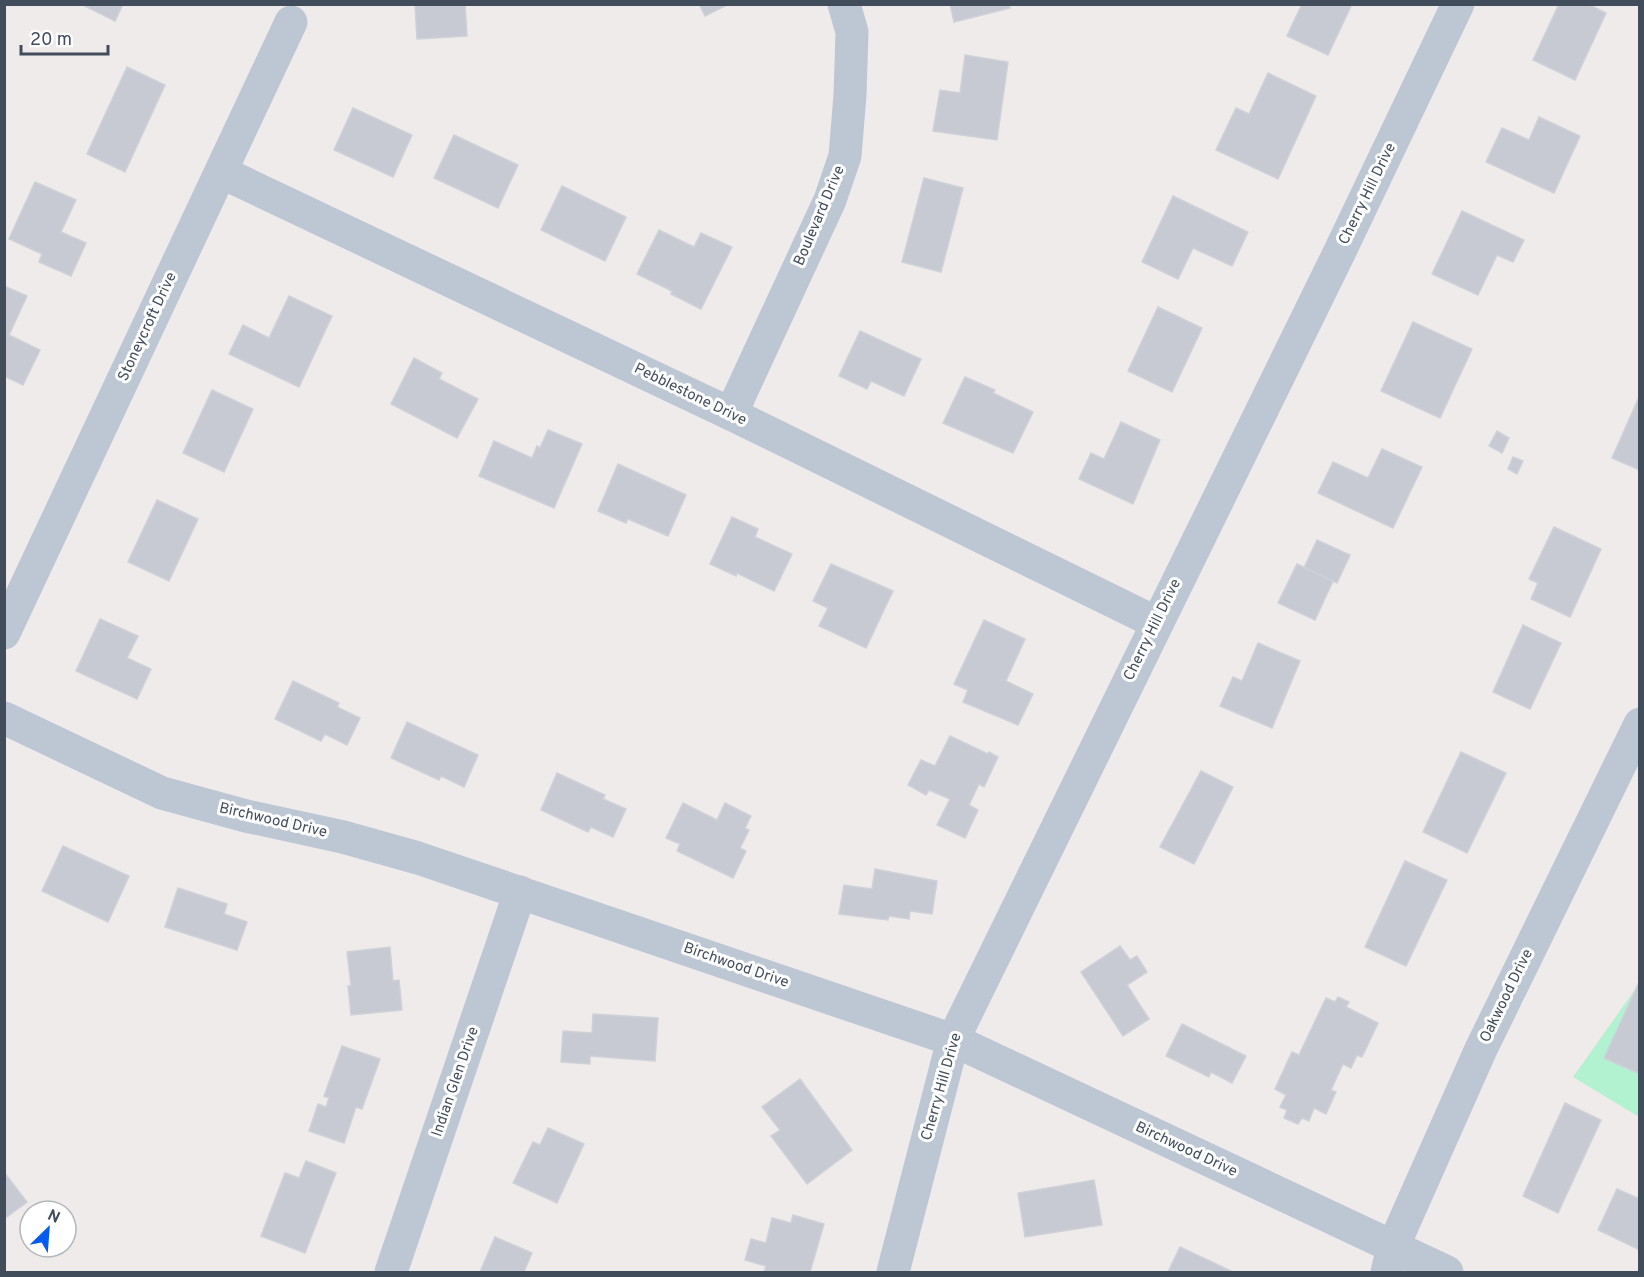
<svg xmlns="http://www.w3.org/2000/svg" width="1644" height="1277" viewBox="0 0 1644 1277" font-family="Overpass,sans-serif">
	<style>
		.green { fill: #b3f2d0 }
		.building { fill: #c7cad2; stroke: #cfd1d8; stroke-width: 1.5 }
		.lines { fill: none; stroke-linecap: round; stroke-linejoin: round }
		.street { stroke: #bdc7d3; stroke-width: 33 }
		.labels { text-anchor: middle; dominant-baseline: central; stroke-width: 6; stroke-linejoin: round; paint-order: stroke }
		.street-label { font-size: 15px; fill: #424d5b; stroke: #fff }
	</style>
	<rect width="100%" height="100%" fill="#efebeb"/>
	<path class="green" d="M 1639,984 L 1639,1117 L 1573,1077 Z"/>
	<g class="building">
		<path d="M 81,4 L 123,4 L 115,21 Z"/>
		<path d="M 415,4 L 465,4 L 467,36 L 417,39 Z"/>
		<path d="M 699,4 L 729,4 L 705,16 Z"/>
		<path d="M 950,4 L 1009,4 L 1010,8 L 954,22 Z"/>
		<path d="M 1302,4 L 1352,4 L 1328,55 L 1287,36 Z"/>
		<path d="M 1559,4 L 1588,4 L 1606,13 L 1575,80 L 1533,60 Z"/>
		<path d="M 965,55 L 1008,62 L 997,140 L 933,131 L 940,90 L 960,93 Z"/>
		<path d="M 127,67 L 165,85 L 125,172 L 87,154 Z"/>
		<path d="M 1268,73 L 1316,96 L 1278,179 L 1216,150 L 1236,108 L 1249,114 Z"/>
		<path d="M 353,108 L 412,135 L 393,177 L 334,150 Z"/>
		<path d="M 1539,117 L 1580,136 L 1554,193 L 1486,162 L 1502,128 L 1529,140 Z"/>
		<path d="M 454,135 L 518,165 L 498,208 L 434,178 Z"/>
		<path d="M 924,178 L 963,188 L 941,272 L 902,262 Z"/>
		<path d="M 35,182 L 76,200 L 61,232 L 86,243 L 71,276 L 39,262 L 42,254 L 9,239 Z"/>
		<path d="M 562,186 L 626,217 L 605,261 L 541,230 Z"/>
		<path d="M 1173,196 L 1248,232 L 1232,266 L 1193,248 L 1178,279 L 1142,262 Z"/>
		<path d="M 1462,211 L 1524,240 L 1513,262 L 1497,255 L 1478,295 L 1432,274 Z"/>
		<path d="M 659,230 L 694,247 L 701,233 L 732,247 L 701,309 L 671,294 L 672,291 L 637,274 Z"/>
		<path d="M 4,286 L 27,296 L 9,335 L 40,350 L 23,385 L 4,376 Z"/>
		<path d="M 289,296 L 332,316 L 299,387 L 229,354 L 243,325 L 269,338 Z"/>
		<path d="M 1158,307 L 1202,328 L 1172,392 L 1128,371 Z"/>
		<path d="M 1413,322 L 1472,349 L 1440,418 L 1381,391 Z"/>
		<path d="M 860,331 L 921,359 L 904,396 L 871,381 L 867,389 L 839,376 Z"/>
		<path d="M 414,358 L 442,373 L 439,379 L 478,399 L 457,438 L 391,404 Z"/>
		<path d="M 965,377 L 995,390 L 993,393 L 1033,412 L 1013,453 L 943,423 Z"/>
		<path d="M 212,390 L 253,409 L 224,472 L 183,453 Z"/>
		<path d="M 1639,397 L 1640,397 L 1640,470 L 1612,458 Z"/>
		<path d="M 1121,422 L 1160,440 L 1133,504 L 1079,479 L 1091,453 L 1104,459 Z"/>
		<path d="M 548,430 L 582,444 L 554,508 L 479,476 L 494,441 L 532,458 L 537,446 L 540,448 Z"/>
		<path d="M 1497,431 L 1509,438 L 1502,453 L 1489,446 Z"/>
		<path d="M 1382,449 L 1422,467 L 1393,528 L 1318,493 L 1333,462 L 1368,478 Z"/>
		<path d="M 1513,457 L 1523,461 L 1517,474 L 1508,469 Z"/>
		<path d="M 618,464 L 686,495 L 668,536 L 628,519 L 626,523 L 598,511 Z"/>
		<path d="M 157,500 L 198,519 L 169,581 L 128,562 Z"/>
		<path d="M 732,517 L 758,529 L 755,537 L 792,554 L 774,591 L 737,573 L 736,576 L 710,564 Z"/>
		<path d="M 1554,527 L 1601,549 L 1570,617 L 1531,599 L 1538,583 L 1529,579 Z"/>
		<path d="M 1317,540 L 1350,555 L 1337,583 L 1304,568 Z"/>
		<path d="M 831,564 L 893,591 L 866,648 L 819,626 L 828,608 L 813,601 Z"/>
		<path d="M 1297,564 L 1333,581 L 1315,620 L 1278,603 Z"/>
		<path d="M 100,619 L 138,636 L 127,658 L 151,669 L 137,699 L 76,671 Z"/>
		<path d="M 984,620 L 1025,639 L 1006,681 L 1033,694 L 1018,725 L 963,702 L 968,690 L 954,684 Z"/>
		<path d="M 1523,625 L 1561,643 L 1530,709 L 1493,692 Z"/>
		<path d="M 1258,643 L 1300,661 L 1272,728 L 1220,706 L 1233,677 L 1242,681 Z"/>
		<path d="M 293,681 L 339,703 L 337,707 L 360,718 L 347,745 L 325,734 L 321,741 L 275,719 Z"/>
		<path d="M 407,722 L 478,755 L 464,787 L 441,776 L 439,780 L 391,758 Z"/>
		<path d="M 950,736 L 988,754 L 989,752 L 998,757 L 984,787 L 979,784 L 969,805 L 978,810 L 965,838 L 937,825 L 950,799 L 929,790 L 926,795 L 908,785 L 921,760 L 935,766 Z"/>
		<path d="M 1461,752 L 1506,773 L 1467,853 L 1423,832 Z"/>
		<path d="M 1201,771 L 1233,787 L 1194,864 L 1160,847 Z"/>
		<path d="M 557,773 L 605,795 L 603,799 L 626,809 L 613,837 L 591,827 L 588,832 L 541,810 Z"/>
		<path d="M 683,803 L 717,820 L 725,803 L 751,816 L 745,828 L 749,830 L 740,848 L 746,851 L 733,878 L 677,851 L 680,844 L 666,838 Z"/>
		<path d="M 63,846 L 129,876 L 108,922 L 42,891 Z"/>
		<path d="M 1405,861 L 1447,880 L 1406,966 L 1365,947 Z"/>
		<path d="M 875,869 L 937,881 L 932,914 L 910,911 L 909,919 L 889,916 L 888,920 L 839,914 L 844,885 L 872,889 Z"/>
		<path d="M 178,888 L 227,904 L 224,914 L 247,922 L 237,950 L 165,927 Z"/>
		<path d="M 1120,946 L 1130,960 L 1137,956 L 1147,972 L 1127,985 L 1149,1019 L 1123,1036 L 1081,972 Z"/>
		<path d="M 390,947 L 393,981 L 399,980 L 402,1010 L 351,1015 L 348,986 L 351,986 L 347,952 Z"/>
		<path d="M 1640,980 L 1640,1074 L 1604,1058 Z"/>
		<path d="M 1338,997 L 1349,1002 L 1346,1007 L 1378,1023 L 1362,1057 L 1357,1055 L 1351,1068 L 1343,1064 L 1331,1090 L 1336,1092 L 1326,1114 L 1314,1108 L 1309,1121 L 1302,1118 L 1298,1124 L 1284,1118 L 1287,1110 L 1280,1107 L 1286,1095 L 1275,1089 L 1292,1052 L 1299,1055 L 1326,998 L 1335,1002 Z"/>
		<path d="M 593,1014 L 658,1018 L 655,1061 L 590,1056 L 590,1064 L 561,1062 L 563,1031 L 592,1033 Z"/>
		<path d="M 1182,1024 L 1246,1056 L 1232,1083 L 1211,1072 L 1209,1077 L 1166,1056 Z"/>
		<path d="M 342,1046 L 380,1059 L 362,1109 L 356,1107 L 344,1143 L 309,1131 L 318,1104 L 326,1107 L 329,1098 L 324,1096 Z"/>
		<path d="M 800,1079 L 852,1150 L 807,1184 L 771,1136 L 780,1130 L 762,1107 Z"/>
		<path d="M 1565,1103 L 1601,1120 L 1558,1213 L 1523,1196 Z"/>
		<path d="M 548,1128 L 584,1144 L 557,1203 L 513,1183 L 533,1142 L 540,1145 Z"/>
		<path d="M 306,1161 L 336,1173 L 305,1253 L 261,1236 L 285,1173 L 299,1178 Z"/>
		<path d="M 4,1172 L 27,1202 L 4,1219 Z"/>
		<path d="M 1094,1180 L 1102,1225 L 1025,1237 L 1018,1193 Z"/>
		<path d="M 1617,1189 L 1640,1199 L 1640,1250 L 1598,1230 Z"/>
		<path d="M 793,1215 L 824,1224 L 810,1272 L 764,1272 L 766,1266 L 745,1260 L 751,1239 L 766,1243 L 772,1218 L 791,1223 Z"/>
		<path d="M 495,1237 L 532,1253 L 524,1272 L 480,1272 Z"/>
		<path d="M 1180,1247 L 1233,1272 L 1168,1272 Z"/>
	</g>
	<g class="lines">
		<g class="street">
			<path d="M 221,172 L 731,414 L 1157,623"/>
			<path d="M 731,414 L 830,200 L 845,156 L 850,95 L 852,32 L 844,4"/>
			<path d="M 4,633 L 291,22"/>
			<path d="M 4,718 L 162,793 L 246,816 L 343,837 L 418,858 L 953,1040 L 1447,1272"/>
			<path d="M 391,1272 L 520,892"/>
			<path d="M 893,1272 L 953,1040 L 1340,251 L 1458,4"/>
			<path d="M 1387,1272 L 1393,1247 L 1481,1049 L 1640,724"/>
		</g>
	</g>
	<g class="labels">
		<g class="street-label">
			<text transform="translate(1368 194) rotate(-64)">Cherry Hill Drive</text>
			<text transform="translate(820 216) rotate(-67)">Boulevard Drive</text>
			<text transform="translate(148 327) rotate(-65)">Stoneycroft Drive</text>
			<text transform="translate(690 395) rotate(26)">Pebblestone Drive</text>
			<text transform="translate(1153 630) rotate(-64)">Cherry Hill Drive</text>
			<text transform="translate(273 821) rotate(13)">Birchwood Drive</text>
			<text transform="translate(736 966) rotate(19)">Birchwood Drive</text>
			<text transform="translate(1507 996) rotate(-64)">Oakwood Drive</text>
			<text transform="translate(456 1082) rotate(-71)">Indian Glen Drive</text>
			<text transform="translate(942 1087) rotate(-74)">Cherry Hill Drive</text>
			<text transform="translate(1186 1150) rotate(25)">Birchwood Drive</text>
		</g>
	</g>
	<rect width="1644" height="1277" fill="none" stroke="#424d5b" stroke-width="12"/>
	<g transform="translate(48 1229) rotate(25)"><circle r="28" fill="#ffffff" stroke="#b3b8bd" stroke-width="1.5"/>
	<path d="M0-4.5L10 22L0 15L-10 22Z" fill="#075bed"/>
	<text y="-9" font-size="16" font-weight="bold" text-anchor="middle" fill="#424d5b">N</text>
	</g>
	<path d="M21 45v9h87v-9" fill="none" stroke="#424d5b" stroke-width="3"/>
	<text x="30" y="45" font-size="18" fill="#424d5b" stroke="#ffffff" stroke-width="4.5" paint-order="stroke">20 m</text>
</svg>
